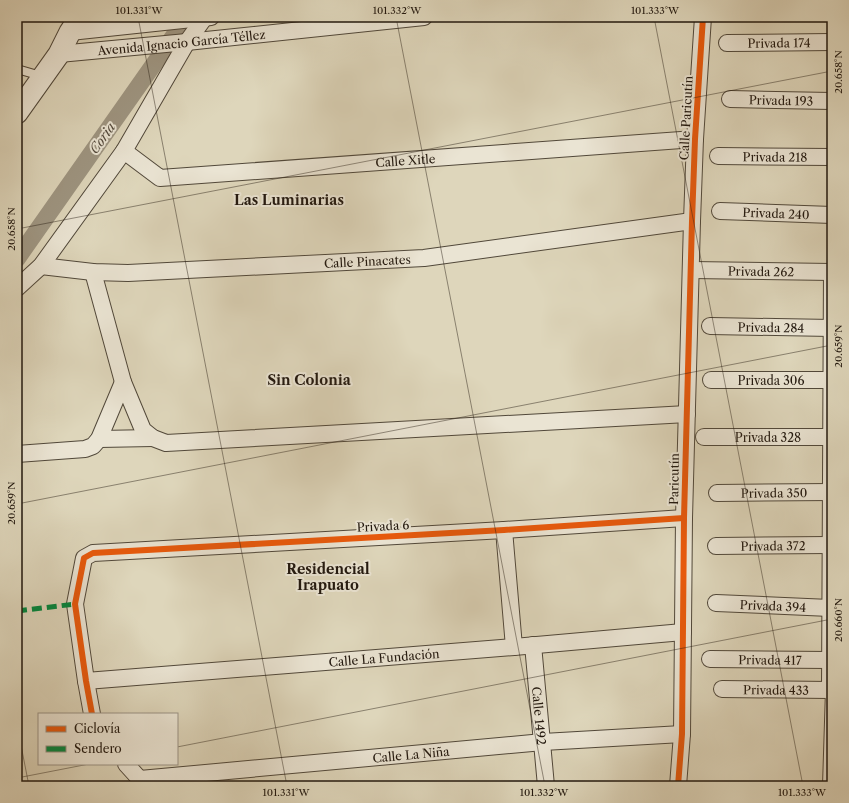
<svg xmlns="http://www.w3.org/2000/svg" width="849" height="803" viewBox="0 0 849 803" font-family="'Libre Caslon Text',serif">
	<style>
		.lines { fill: none; stroke-linecap: round; stroke-linejoin: round }
		.canal { stroke: #9e9581; stroke-width: 17 }
		.service-casing { stroke: #51483a; stroke-width: 10 }
		.minor-casing { stroke: #51483a; stroke-width: 18 }
		.tertiary-casing { stroke: #51483a; stroke-width: 23 }
		.service { stroke: #eae4d3; stroke-width: 8 }
		.minor { stroke: #eae4d3; stroke-width: 16 }
		.tertiary { stroke: #eae4d3; stroke-width: 21 }
		.quiet { stroke: #00873e; stroke-width: 5; stroke-dasharray: 10 5; stroke-linecap: butt }
		.cycleway-casing { stroke: #eae4d3; stroke-width: 8 }
		.cycleway { stroke: #e8590c; stroke-width: 6 }
		.ticks { fill: none; stroke: #22180f; stroke-width: 1; stroke-opacity: 0.45 }
		.labels { text-anchor: middle; dominant-baseline: central; stroke-width: 4; stroke-linejoin: round; paint-order: stroke }
		.street-label { font-size: 12px; fill: #22180f; stroke: #eae4d3 }
		.water-label { font-size: 13px; font-style: italic; fill: #544a3d; stroke: #eae4d3 }
		.quarter-label { font-size: 14px; font-weight: bold; fill: #22180f; stroke: #eae4d3 }
		.neatline { fill: none; stroke: #22180f; stroke-width: 1.5 }
		.ticks-label { font-size: 10px; text-anchor: middle; fill: #22180f }
	</style>
	<rect width="100%" height="100%" fill="#ded6bb"/>
	<filter id="stains"><feTurbulence type="fractalNoise" baseFrequency=".005" numOctaves="4"/><feColorMatrix values="0 0 0 0 .2 0 0 0 0 .09 0 0 0 0 .02 0 0 0 .5 -.17"/></filter>
	<radialGradient id="worn" r=".72"><stop offset=".6" stop-color="#630" stop-opacity="0"/><stop offset="1" stop-color="#630" stop-opacity=".3"/></radialGradient>
	<g class="lines">
		<path class="canal" d="M 17,259 L 187,17"/>
		<g class="service-casing">
			<g id="service">
				<path d="M 17,69 L 41,76"/>
				<path d="M 827,786 L 830,690"/>
			</g>
		</g>
		<g class="minor-casing">
			<g id="minor">
				<path d="M 70,32 L 211,17"/>
				<path id="s1" d="M 727,43 L 832,42"/>
				<path id="s2" d="M 59,54 L 187,42 L 424,17"/>
				<path id="s3" d="M 730,99 L 832,101"/>
				<path id="s4" d="M 124,151 L 160,178 L 695,139"/>
				<path id="s5" d="M 718,156 L 832,157"/>
				<path id="s6" d="M 720,211 L 832,215"/>
				<path id="s7" d="M 41,266 L 93,272 L 128,273 L 424,258 L 692,221"/>
				<path id="s8" d="M 691,270 L 832,272"/>
				<path d="M 93,272 L 123,382 L 143,430 L 153,438 L 166,443 L 687,414"/>
				<path d="M 17,288 L 41,266 L 124,151 L 187,42 L 205,17"/>
				<path id="s9" d="M 710,326 L 832,328"/>
				<path id="s10" d="M 711,380 L 832,380"/>
				<path id="s11" d="M 704,437 L 832,437"/>
				<path d="M 99,439 L 153,438"/>
				<path d="M 17,454 L 85,449 L 93,446 L 99,439 L 123,382"/>
				<path id="s12" d="M 717,493 L 832,492"/>
				<path d="M 504,530 L 514,647"/>
				<path id="s13" d="M 716,546 L 830,545"/>
				<path id="s14" d="M 716,603 L 830,608"/>
				<path id="s15" d="M 533,645 L 546,786"/>
				<path id="s16" d="M 710,659 L 830,660"/>
				<path id="s17" d="M 86,681 L 514,647 L 683,632"/>
				<path id="s18" d="M 722,689 L 830,690 L 832,271"/>
				<path d="M 92,714 L 86,681 L 75,604 L 84,558 L 93,553 L 504,530 L 684,518"/>
				<path d="M 126,764 L 146,786"/>
				<path id="s19" d="M 140,779 L 543,742 L 682,734"/>
				<path d="M 678,786 L 682,734 L 684,518 L 692,221 L 695,139 L 703,17"/>
			</g>
		</g>
		<g class="tertiary-casing">
			<path id="tertiary" d="M 17,113 L 59,54 L 70,32 L 80,17"/>
		</g>
		<use href="#service" class="service"/>
		<use href="#minor" class="minor"/>
		<use href="#tertiary" class="tertiary"/>
		<path class="quiet" d="M 17,611 L 75,604"/>
		<g class="cycleway-casing">
			<g id="cycleway">
				<path d="M 92,714 L 86,681 L 75,604 L 84,558 L 93,553 L 504,530 L 684,518"/>
				<path d="M 678,786 L 682,734 L 684,518 L 692,221 L 695,139 L 703,17"/>
			</g>
		</g>
		<use href="#cycleway" class="cycleway"/>
	</g>
	<path class="ticks" d="M 138,17 L 287,786M 396,17 L 545,786M 654,17 L 803,786M 17,229 L 832,71M 17,504 L 832,345M 17,725 L 29,786M 177,747 L 832,619M 17,778 L 89,764"/>
	<g class="labels">
		<g class="street-label">
			<text stroke="none"><textPath href="#s2" startOffset="123">Avenida Ignacio García Téllez</textPath></text>
			<text stroke="none"><textPath href="#s1" startOffset="52">Privada 174</textPath></text>
			<text stroke="none"><textPath href="#s3" startOffset="51">Privada 193</textPath></text>
			<text transform="translate(686 118) rotate(-87)">Calle Paricutín</text>
			<text stroke="none"><textPath href="#s5" startOffset="57">Privada 218</textPath></text>
			<text stroke="none"><textPath href="#s4" startOffset="291">Calle Xitle</textPath></text>
			<text stroke="none"><textPath href="#s6" startOffset="56">Privada 240</textPath></text>
			<text stroke="none"><textPath href="#s7" startOffset="327">Calle Pinacates</textPath></text>
			<text stroke="none"><textPath href="#s8" startOffset="70">Privada 262</textPath></text>
			<text stroke="none"><textPath href="#s9" startOffset="61">Privada 284</textPath></text>
			<text stroke="none"><textPath href="#s10" startOffset="60">Privada 306</textPath></text>
			<text stroke="none"><textPath href="#s11" startOffset="64">Privada 328</textPath></text>
			<text transform="translate(674 479) rotate(-89)">Paricutín</text>
			<text stroke="none"><textPath href="#s12" startOffset="57">Privada 350</textPath></text>
			<text transform="translate(383 526) rotate(-3)">Privada 6</text>
			<text stroke="none"><textPath href="#s13" startOffset="57">Privada 372</textPath></text>
			<text stroke="none"><textPath href="#s14" startOffset="57">Privada 394</textPath></text>
			<text stroke="none"><textPath href="#s17" startOffset="299">Calle La Fundación</textPath></text>
			<text stroke="none"><textPath href="#s16" startOffset="60">Privada 417</textPath></text>
			<text stroke="none"><textPath href="#s18" startOffset="54">Privada 433</textPath></text>
			<text stroke="none"><textPath href="#s15" startOffset="71">Calle 1492</textPath></text>
			<text stroke="none"><textPath href="#s19" startOffset="272">Calle La Niña</textPath></text>
		</g>
		<g class="water-label">
			<text transform="translate(102 138) rotate(-55)">Coria</text>
		</g>
		<g class="quarter-label">
			<text x="289" y="200">Las Luminarias</text>
			<text x="309" y="380">Sin Colonia</text>
			<text x="328" y="569">Residencial<tspan x="328" dy="16">Irapuato</tspan></text>
		</g>
	</g>
	<rect width="849" height="803" fill="none" stroke="#ded6bb" stroke-width="44"/>
	<rect x="38" y="713" width="140" height="52" fill="#eae4d3" stroke="#9a9285"/>
	<rect x="46" y="726" width="20" height="6" fill="#e8590c" stroke="#9a9285"/>
	<text x="74" y="733" font-size="12" fill="#22180f">Ciclovía</text>
	<rect x="46" y="746" width="20" height="6" fill="#00873e" stroke="#9a9285"/>
	<text x="74" y="753" font-size="12" fill="#22180f">Sendero</text>
	<rect x="22" y="22" width="805" height="759" class="neatline"/>
	<g class="ticks-label">
		<text x="139" y="14">101.331°W</text>
		<text x="397" y="14">101.332°W</text>
		<text x="655" y="14">101.333°W</text>
		<text transform="translate(838 72) rotate(-90)" y="4">20.658°N</text>
		<text transform="translate(11 229) rotate(-90)" y="4">20.658°N</text>
		<text transform="translate(838 346) rotate(-90)" y="4">20.659°N</text>
		<text transform="translate(11 503) rotate(-90)" y="4">20.659°N</text>
		<text transform="translate(838 620) rotate(-90)" y="4">20.660°N</text>
		<text x="286" y="796">101.331°W</text>
		<text x="544" y="796">101.332°W</text>
		<text x="802" y="796">101.333°W</text>
	</g>
	<rect width="100%" height="100%" filter="url(#stains)"/>
	<rect width="100%" height="100%" fill="url(#worn)"/>
</svg>
